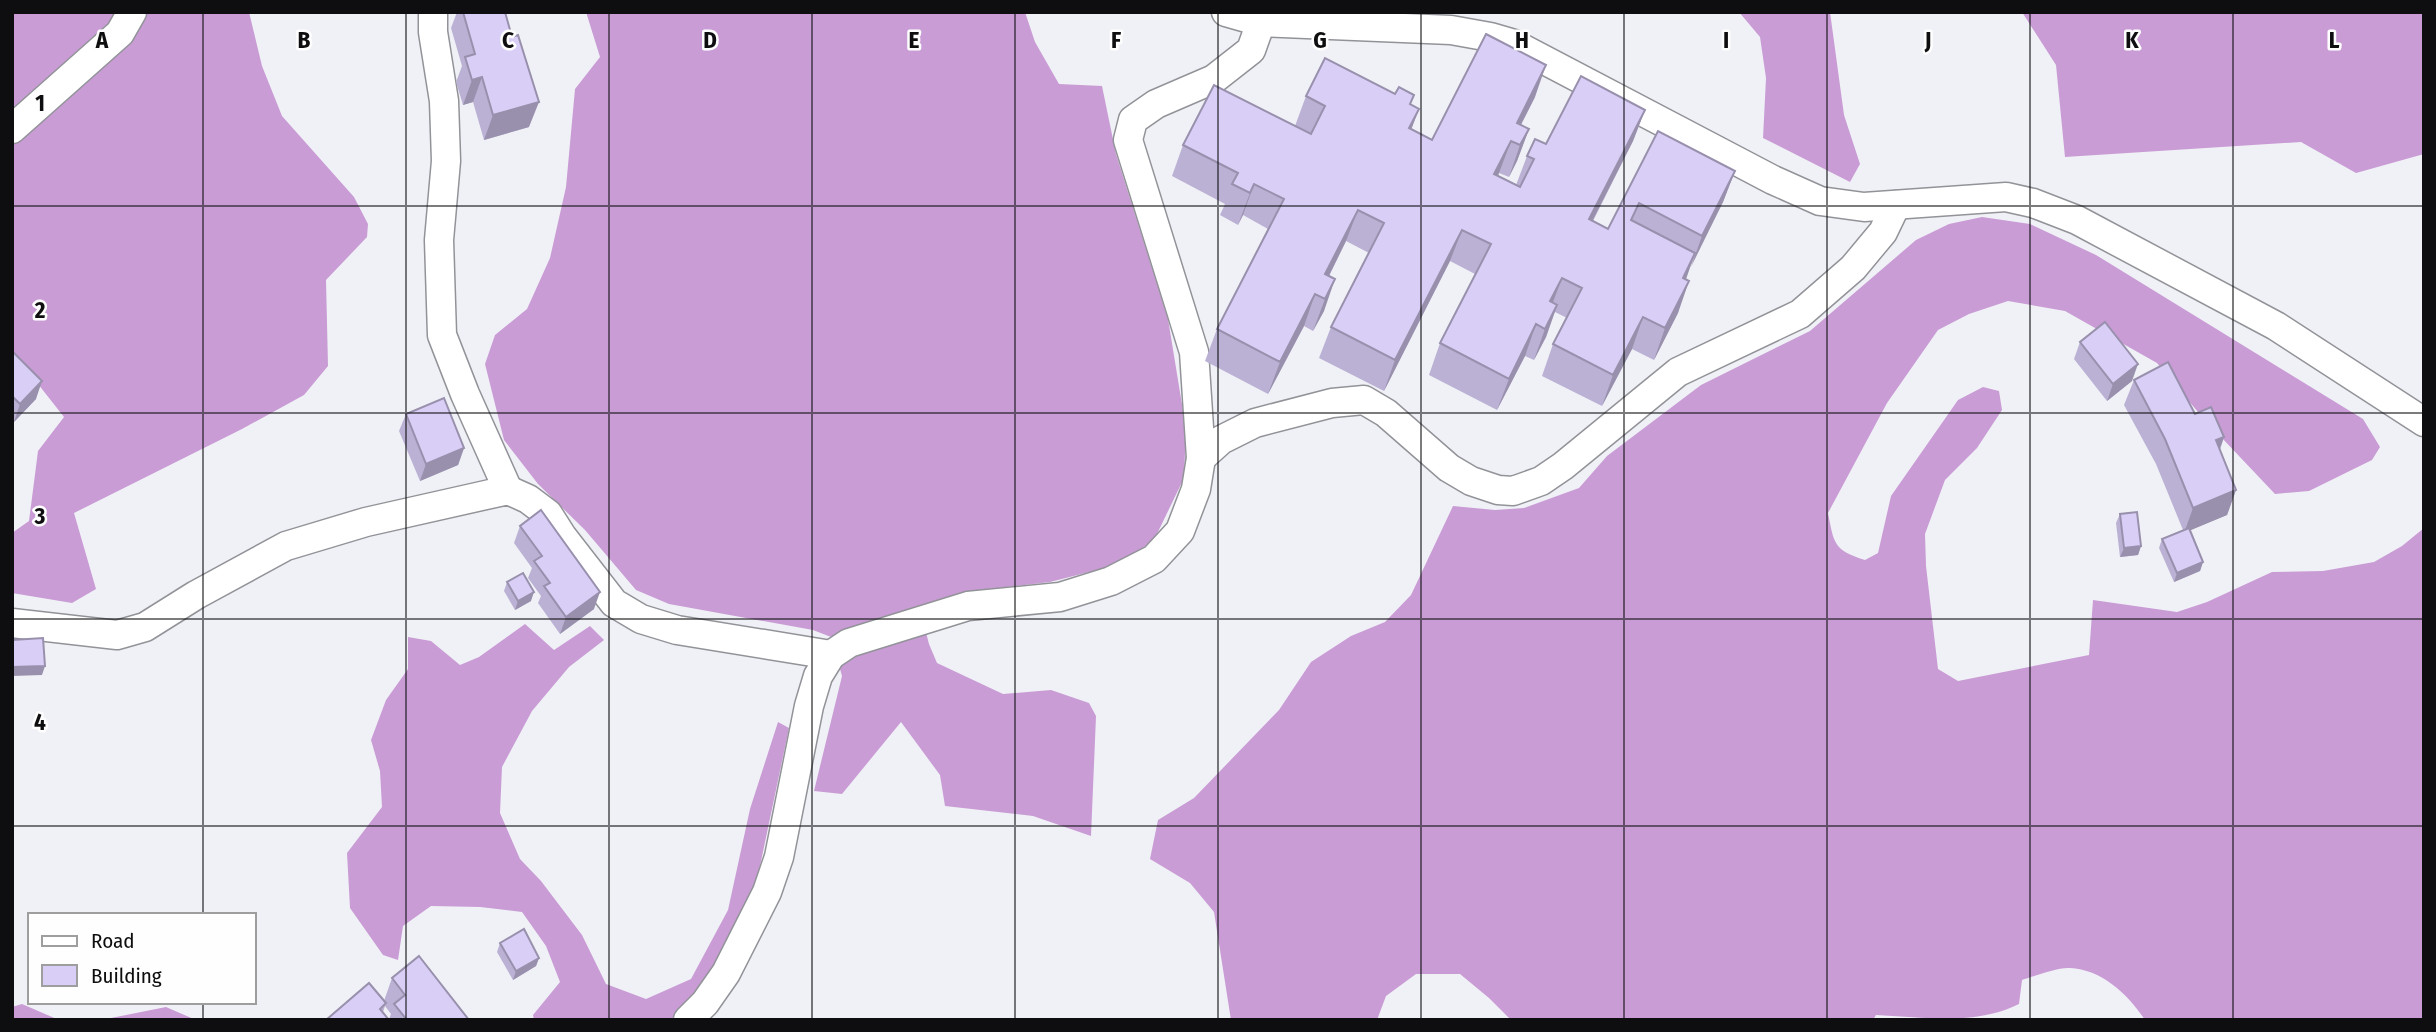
<svg xmlns="http://www.w3.org/2000/svg" width="2436" height="1032" viewBox="0 0 2436 1032" font-family="'Fira Sans Condensed',sans-serif">
	<style>
		.forest { fill: #c99cd5 }
		.lines { fill: none; stroke-linecap: round; stroke-linejoin: round }
		.street-casing { stroke: #929398; stroke-width: 31 }
		.street { stroke: #fff; stroke-width: 28 }
		.wall { fill: #bbb1d4; fill-rule: evenodd }
		.shaded-wall { fill: #9890ac }
		.building { fill: #d9cef6; stroke: #9890ac; stroke-width: 2 }
		.grid { fill: none; stroke: #0e0e10; stroke-width: 2; stroke-opacity: 0.55 }
		.grid-label { font-size: 23px; text-anchor: middle; font-weight: bold; fill: #0e0e10; stroke: #fefefe; stroke-width: 5; stroke-linejoin: round; paint-order: stroke }
	</style>
	<rect width="100%" height="100%" fill="#f0f1f6"/>
	<g class="forest">
		<path d="M 12,12 L 249,12 L 262,66 L 282,116 L 354,197 L 368,224 L 367,237 L 326,280 L 328,366 L 304,395 L 242,429 L 74,513 L 96,589 L 72,603 L 12,593 L 12,533 L 29,521 L 38,451 L 64,417 L 12,351 Z"/>
		<path d="M 586,12 L 1025,12 L 1035,42 L 1059,84 L 1102,86 L 1116,154 L 1168,319 L 1186,429 L 1184,478 L 1156,536 L 1128,562 L 1050,582 L 990,589 L 919,606 L 929,644 L 937,663 L 1003,694 L 1051,690 L 1089,703 L 1096,716 L 1091,836 L 1033,816 L 945,806 L 940,775 L 901,722 L 842,794 L 814,791 L 842,676 L 831,637 L 813,630 L 669,604 L 636,590 L 585,530 L 538,484 L 504,440 L 485,364 L 495,335 L 527,309 L 550,258 L 566,187 L 575,89 L 600,57 Z"/>
		<path d="M 1739,12 L 1830,12 L 1844,115 L 1860,164 L 1850,182 L 1763,138 L 1766,78 L 1760,37 Z"/>
		<path d="M 2022,12 L 2424,12 L 2424,154 L 2356,173 L 2301,142 L 2065,157 L 2056,65 Z"/>
		<path d="M 1982,217 L 2030,224 L 2096,255 L 2363,419 L 2380,447 L 2372,460 L 2309,491 L 2275,494 L 2203,418 L 2157,363 L 2065,311 L 2008,301 L 1969,314 L 1938,330 L 1887,403 L 1828,513 C 1834,543 1833,550 1865,560 L 1878,553 L 1891,496 L 1958,400 L 1983,387 L 1999,391 L 2002,410 L 1977,448 L 1945,480 L 1925,534 L 1926,566 L 1938,669 L 1958,681 L 2089,655 L 2093,600 L 2177,612 L 2207,602 L 2272,572 L 2323,571 L 2374,562 L 2402,546 L 2424,528 L 2424,1020 L 2145,1020 C 2129,995 2101,969 2070,968 C 2058,967 2035,976 2022,980 L 2019,1004 C 1976,1026 1923,1017 1876,1015 L 1873,1020 L 1511,1020 L 1489,998 L 1460,974 L 1416,974 L 1386,996 L 1377,1020 L 1231,1020 L 1214,912 L 1190,883 L 1150,859 L 1158,820 L 1194,798 L 1279,710 L 1311,662 L 1351,636 L 1385,622 L 1411,595 L 1453,506 L 1495,510 L 1524,508 L 1579,488 L 1607,456 L 1701,385 L 1810,331 L 1916,240 L 1949,224 Z"/>
		<path d="M 525,624 L 554,650 L 590,626 L 604,640 L 569,667 L 532,711 L 502,767 L 500,813 L 520,859 L 541,881 L 582,935 L 606,984 L 646,999 L 691,979 L 728,910 L 750,809 L 778,722 L 789,728 L 756,885 L 719,959 L 695,998 L 670,1020 L 534,1020 L 533,1015 L 560,982 L 546,946 L 522,912 L 480,907 L 431,906 L 403,926 L 398,960 L 383,955 L 350,908 L 347,853 L 382,807 L 380,771 L 371,740 L 386,700 L 408,669 L 408,637 L 431,641 L 460,665 L 479,657 Z"/>
		<path d="M 22,1004 L 59,1020 L 12,1020 L 12,1007 Z"/>
		<path d="M 166,1007 L 196,1020 L 90,1020 L 111,1018 Z"/>
	</g>
	<g class="lines">
		<g class="street-casing">
			<g id="street">
				<path d="M 433,12 L 433,32 L 444,101 L 446,161 L 439,240 L 442,335 L 465,394 L 508,490"/>
				<path d="M 1226,12 L 1261,22 L 1451,30 L 1490,37 L 1514,44 L 1773,180 L 1820,201 L 1864,207 L 2006,197 L 2033,203 L 2077,220 L 2276,326 L 2424,422"/>
				<path d="M 12,129 L 120,33 L 132,12"/>
				<path d="M 1201,458 L 1221,440 L 1255,423 L 1332,403 L 1364,400 L 1386,413 L 1449,468 L 1471,481 L 1498,490 L 1513,491 L 1541,481 L 1563,466 L 1678,372 L 1800,314 L 1853,268 L 1883,232 L 1896,205"/>
				<path d="M 12,623 L 117,635 L 145,627 L 196,595 L 286,546 L 366,522 L 508,490 L 528,499 L 548,514 L 562,536 L 614,603 L 641,619 L 677,630 L 831,655"/>
				<path d="M 688,1020 L 705,1003 L 726,973 L 767,892 L 779,857 L 809,706 L 818,676 L 831,655 L 849,643 L 968,606 L 1060,597 L 1111,581 L 1154,559 L 1180,531 L 1196,489 L 1201,458 L 1194,352 L 1128,140 L 1133,120 L 1156,104 L 1214,79 L 1251,50 L 1261,22"/>
			</g>
		</g>
		<use href="#street" class="street"/>
	</g>
	<g class="wall">
		<path d="M 457,12 L 505,12 L 529,127 L 484,140 L 473,102 L 463,105 L 456,82 L 462,66 L 451,28 Z"/>
		<path d="M 1306,96 L 1411,105 L 1419,109 L 1411,130 L 1432,140 L 1535,97 L 1521,125 L 1529,129 L 1517,161 L 1509,177 L 1499,173 L 1498,176 L 1516,185 L 1527,156 L 1546,144 L 1645,110 L 1633,141 L 1593,221 L 1608,229 L 1658,131 L 1735,171 L 1723,202 L 1690,267 L 1685,279 L 1678,313 L 1654,360 L 1632,349 L 1602,406 L 1542,376 L 1553,344 L 1567,318 L 1555,312 L 1546,337 L 1534,360 L 1525,356 L 1497,410 L 1429,375 L 1440,343 L 1475,274 L 1450,261 L 1384,391 L 1319,358 L 1331,327 L 1369,253 L 1346,241 L 1329,276 L 1324,311 L 1313,331 L 1304,326 L 1268,394 L 1205,361 L 1217,329 L 1268,229 L 1243,215 L 1238,225 L 1220,215 L 1225,204 L 1172,176 L 1183,145 L 1295,126 Z"/>
		<path d="M 2080,342 L 2132,381 L 2107,401 L 2074,359 Z"/>
		<path d="M 12,351 L 36,399 L 14,422 L 12,420 Z"/>
		<path d="M 2134,380 L 2195,414 L 2224,437 L 2220,450 L 2236,490 L 2227,515 L 2190,530 L 2203,562 L 2200,571 L 2174,582 L 2159,548 L 2162,539 L 2183,530 L 2156,464 L 2124,405 Z"/>
		<path d="M 406,414 L 464,448 L 458,465 L 420,481 L 399,431 Z"/>
		<path d="M 2120,514 L 2141,546 L 2138,555 L 2120,557 L 2116,523 Z"/>
		<path d="M 520,526 L 594,609 L 560,634 L 538,603 L 541,596 L 528,578 L 532,568 L 514,543 Z"/>
		<path d="M 507,582 L 531,601 L 515,610 L 504,591 Z"/>
		<path d="M 500,943 L 539,958 L 536,966 L 513,980 L 497,952 Z"/>
		<path d="M 392,978 L 469,1020 L 326,1020 L 384,1001 ZM 385,1006 L 391,1014 L 389,1019 L 383,1012 Z"/>
	</g>
	<g class="shaded-wall">
		<path d="M 1546,65 L 1535,97 L 1512,142 L 1511,141 L 1499,173 L 1483,206 L 1494,174 L 1517,123 Z"/>
		<path d="M 482,77 L 473,102 L 463,105 L 472,80 Z"/>
		<path d="M 539,102 L 529,127 L 484,140 L 493,115 Z"/>
		<path d="M 1419,109 L 1407,140 L 1409,128 Z"/>
		<path d="M 1645,110 L 1633,141 L 1577,251 L 1589,219 Z"/>
		<path d="M 1529,129 L 1517,161 L 1509,177 L 1520,145 Z"/>
		<path d="M 1735,171 L 1723,202 L 1691,267 L 1702,236 Z"/>
		<path d="M 1254,184 L 1243,215 L 1238,225 L 1250,193 Z"/>
		<path d="M 1358,210 L 1346,241 L 1319,296 L 1325,274 Z"/>
		<path d="M 1462,230 L 1450,261 L 1384,391 L 1395,360 Z"/>
		<path d="M 1695,253 L 1684,285 L 1683,278 Z"/>
		<path d="M 1562,278 L 1550,310 L 1550,301 Z"/>
		<path d="M 1335,279 L 1324,311 L 1313,331 L 1325,299 Z"/>
		<path d="M 1689,281 L 1678,313 L 1654,360 L 1665,328 Z"/>
		<path d="M 1315,294 L 1304,326 L 1268,394 L 1280,362 Z"/>
		<path d="M 1557,305 L 1546,337 L 1534,360 L 1545,329 Z"/>
		<path d="M 1643,317 L 1632,349 L 1602,406 L 1613,375 Z"/>
		<path d="M 1536,324 L 1525,356 L 1497,410 L 1509,379 Z"/>
		<path d="M 2138,364 L 2132,381 L 2107,401 L 2113,384 Z"/>
		<path d="M 42,381 L 36,399 L 14,422 L 20,404 Z"/>
		<path d="M 2224,437 L 2215,462 L 2216,440 Z"/>
		<path d="M 464,448 L 458,465 L 420,481 L 426,464 Z"/>
		<path d="M 2236,490 L 2227,515 L 2184,533 L 2193,508 Z"/>
		<path d="M 2141,546 L 2138,555 L 2120,557 L 2124,548 Z"/>
		<path d="M 2203,562 L 2200,571 L 2174,582 L 2177,573 Z"/>
		<path d="M 534,592 L 531,601 L 515,610 L 518,601 Z"/>
		<path d="M 600,592 L 594,609 L 560,634 L 566,617 Z"/>
		<path d="M 45,666 L 42,675 L 12,676 L 12,667 Z"/>
		<path d="M 539,958 L 536,966 L 513,980 L 516,971 Z"/>
	</g>
	<g class="building">
		<path d="M 463,12 L 505,12 L 512,37 L 518,35 L 539,102 L 493,115 L 482,77 L 472,80 L 465,57 L 475,54 Z"/>
		<path d="M 1486,34 L 1546,65 L 1517,123 L 1529,129 L 1520,145 L 1511,141 L 1494,174 L 1520,187 L 1534,159 L 1527,156 L 1535,139 L 1546,144 L 1581,76 L 1645,110 L 1589,219 L 1608,229 L 1658,131 L 1735,171 L 1702,236 L 1639,203 L 1631,220 L 1695,253 L 1683,278 L 1689,281 L 1665,328 L 1643,317 L 1613,375 L 1553,344 L 1582,288 L 1562,278 L 1550,301 L 1557,305 L 1545,329 L 1536,324 L 1509,379 L 1440,343 L 1491,244 L 1462,230 L 1395,360 L 1331,327 L 1384,223 L 1358,210 L 1325,274 L 1335,279 L 1325,299 L 1315,294 L 1280,362 L 1217,329 L 1284,199 L 1254,184 L 1250,193 L 1232,184 L 1238,173 L 1183,145 L 1214,85 L 1311,134 L 1325,106 L 1306,96 L 1325,58 L 1395,94 L 1399,87 L 1414,95 L 1410,104 L 1419,109 L 1409,128 L 1432,140 Z"/>
		<path d="M 2105,322 L 2138,364 L 2113,384 L 2080,342 Z"/>
		<path d="M 12,351 L 42,381 L 20,404 L 12,396 Z"/>
		<path d="M 2168,362 L 2195,414 L 2211,407 L 2224,437 L 2216,440 L 2236,490 L 2193,508 L 2165,439 L 2134,380 Z"/>
		<path d="M 444,398 L 464,448 L 426,464 L 406,414 Z"/>
		<path d="M 541,510 L 600,592 L 566,617 L 544,586 L 550,583 L 534,561 L 542,556 L 520,526 Z"/>
		<path d="M 2137,512 L 2141,546 L 2124,548 L 2120,514 Z"/>
		<path d="M 2189,528 L 2203,562 L 2177,573 L 2162,539 Z"/>
		<path d="M 523,573 L 534,592 L 518,601 L 507,582 Z"/>
		<path d="M 43,638 L 45,666 L 12,667 L 12,640 Z"/>
		<path d="M 524,929 L 539,958 L 516,971 L 500,943 Z"/>
		<path d="M 419,956 L 469,1020 L 407,1020 L 394,1004 L 405,995 L 392,978 Z"/>
		<path d="M 369,983 L 386,1003 L 380,1009 L 389,1020 L 326,1020 Z"/>
	</g>
	<path class="grid" d="M 203,12 L 203,915M 406,12 L 406,1020M 609,12 L 609,1020M 812,12 L 812,1020M 1015,12 L 1015,1020M 1218,12 L 1218,1020M 1421,12 L 1421,1020M 1624,12 L 1624,1020M 1827,12 L 1827,1020M 2030,12 L 2030,1020M 2233,12 L 2233,1020M 12,206 L 2424,206M 12,413 L 2424,413M 12,619 L 2424,619M 12,826 L 2424,826M 203,1002 L 203,1020"/>
	<g class="grid-label">
		<text x="102" y="48">A</text>
		<text x="304" y="48">B</text>
		<text x="508" y="48">C</text>
		<text x="710" y="48">D</text>
		<text x="914" y="48">E</text>
		<text x="1116" y="48">F</text>
		<text x="1320" y="48">G</text>
		<text x="1522" y="48">H</text>
		<text x="1726" y="48">I</text>
		<text x="1928" y="48">J</text>
		<text x="2132" y="48">K</text>
		<text x="2334" y="48">L</text>
		<text x="40" y="111">1</text>
		<text x="40" y="318">2</text>
		<text x="40" y="524">3</text>
		<text x="40" y="730">4</text>
	</g>
	<rect width="2436" height="1032" fill="none" stroke="#0e0e10" stroke-width="28"/>
	<rect x="28" y="913" width="228" height="91" fill="#fefefe" stroke="#9e9e9f" stroke-width="2"/>
	<rect x="42" y="936" width="35" height="10" fill="#ffffff" stroke="#9e9e9f" stroke-width="2"/>
	<text x="91" y="948" font-size="21" fill="#0e0e10">Road</text>
	<rect x="42" y="965" width="35" height="21" fill="#d9cef6" stroke="#9e9e9f" stroke-width="2"/>
	<text x="91" y="983" font-size="21" fill="#0e0e10">Building</text>
</svg>
